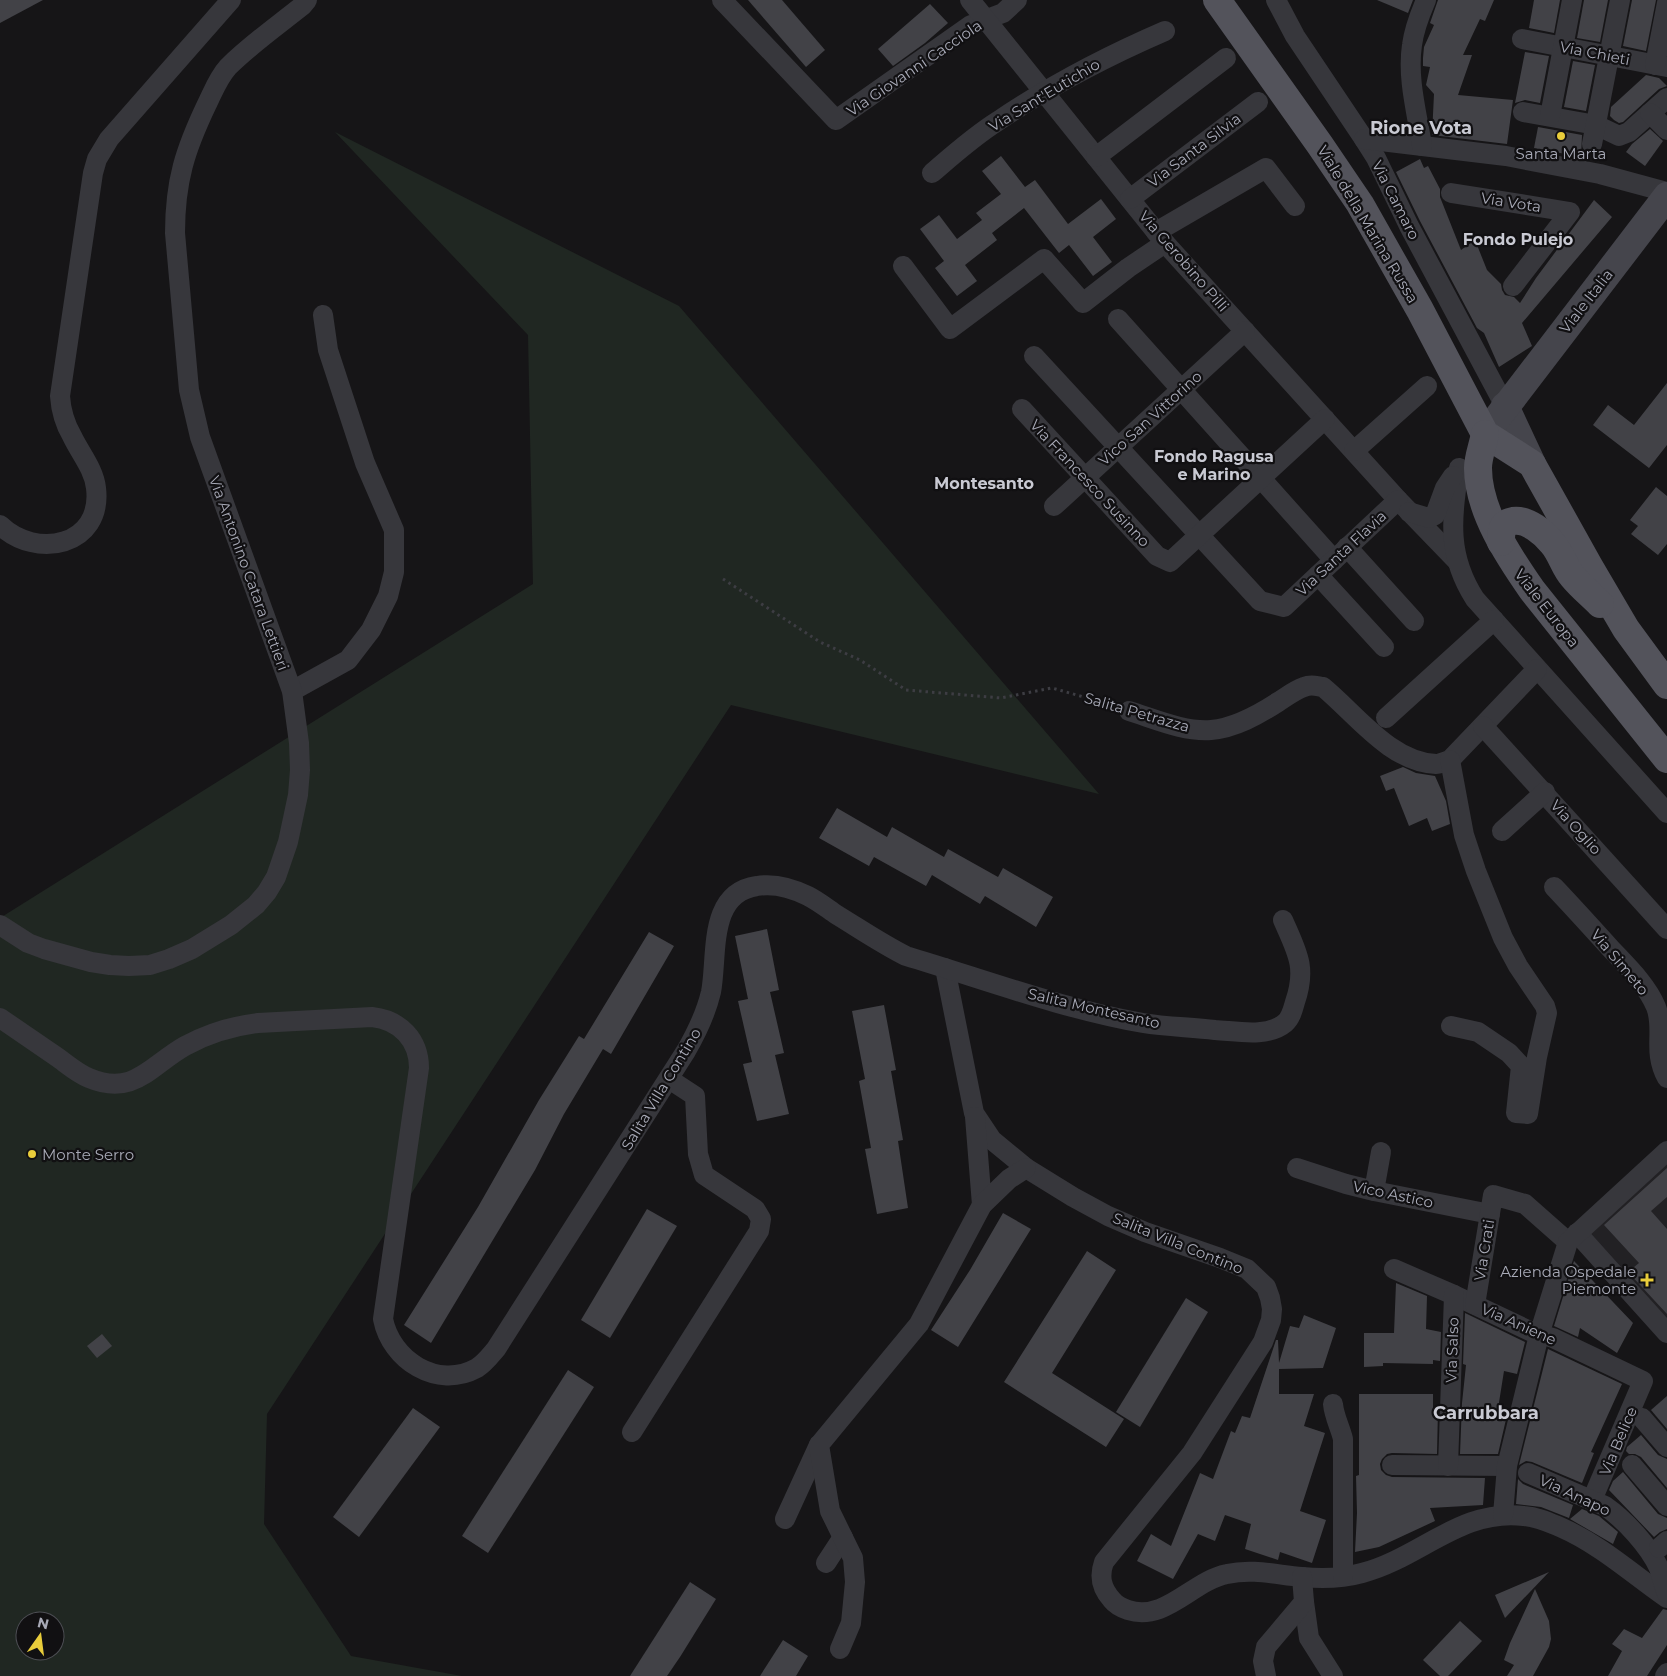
<svg xmlns="http://www.w3.org/2000/svg" width="1667" height="1676" viewBox="0 0 1667 1676" font-family="Montserrat,sans-serif">
	<style>
		.built { fill: #222124 }
		.green { fill: #202722; fill-rule: evenodd }
		.building { fill: #424247 }
		.lines { fill: none; stroke-linecap: round; stroke-linejoin: round }
		.path { stroke: #3d3d43; stroke-width: 3; stroke-dasharray: 2.5 4; stroke-linecap: butt }
		.street { stroke: #37373c; stroke-width: 20 }
		.secondary { stroke: #45454c; stroke-width: 28 }
		.primary { stroke: #53535b; stroke-width: 28 }
		.poi-dot { fill: #e9cd3b; stroke: #111012; stroke-width: 2 }
		.labels { text-anchor: middle; dominant-baseline: central; stroke-width: 4.5; stroke-linejoin: round; paint-order: stroke }
		.street-label { font-size: 15px; fill: #a8aab7; stroke: #111012 }
		.poi-label { font-size: 15px; fill: #a8aab7; stroke: #111012 }
		.neighbourhood-label { font-size: 16px; font-weight: bold; fill: #c9cad3; stroke: #111012 }
		.quarter-label { font-size: 18px; font-weight: bold; fill: #c9cad3; stroke: #111012 }
	</style>
	<rect width="100%" height="100%" fill="#161517"/>
	<path class="built" d="M 1667,1158 L 1667,1327 L 1586,1234 Z"/>
	<path class="green" d="M 335,132 L 679,306 L 1099,794 L 731,705 L 267,1414 L 264,1524 L 351,1656 L 462,1676 L 0,1676 L 0,918 L 533,584 L 528,335 ZM 25,1621 L 55,1621 L 55,1651 L 25,1651 Z"/>
	<g class="building">
		<path d="M 0,0 L 43,0 L 0,23 Z"/>
		<path d="M 748,0 L 782,0 L 825,50 L 806,67 Z"/>
		<path d="M 1377,0 L 1413,0 L 1408,13 Z"/>
		<path d="M 1438,0 L 1494,0 L 1485,21 L 1480,19 L 1463,55 L 1472,55 L 1458,95 L 1513,100 L 1507,144 L 1432,135 L 1434,94 L 1426,85 L 1430,67 L 1423,66 L 1423,58 L 1424,47 L 1434,25 L 1430,23 Z"/>
		<path d="M 1534,0 L 1560,0 L 1554,33 L 1529,28 Z"/>
		<path d="M 1584,0 L 1608,0 L 1600,42 L 1577,38 Z"/>
		<path d="M 1632,0 L 1656,0 L 1646,51 L 1623,46 Z"/>
		<path d="M 930,4 L 948,23 L 925,43 L 893,66 L 878,49 Z"/>
		<path d="M 1525,52 L 1549,56 L 1540,103 L 1525,100 L 1515,103 Z"/>
		<path d="M 1573,61 L 1595,65 L 1586,111 L 1564,107 Z"/>
		<path d="M 1646,75 L 1659,78 L 1667,86 L 1659,89 L 1623,122 L 1619,123 L 1614,120 L 1610,116 L 1611,107 Z"/>
		<path d="M 1538,127 L 1582,135 L 1581,157 L 1534,148 Z"/>
		<path d="M 1650,129 L 1663,141 L 1645,166 L 1626,152 L 1632,144 Z"/>
		<path d="M 1001,156 L 1025,187 L 1035,180 L 1068,224 L 1101,199 L 1116,219 L 1093,237 L 1112,262 L 1093,276 L 1069,245 L 1059,253 L 1024,208 L 992,233 L 997,240 L 965,265 L 977,281 L 957,296 L 935,268 L 944,261 L 920,229 L 939,215 L 957,239 L 982,220 L 976,213 L 1001,194 L 982,171 Z"/>
		<path d="M 1420,159 L 1424,168 L 1428,166 L 1440,189 L 1440,197 L 1461,250 L 1475,240 L 1487,270 L 1501,284 L 1502,290 L 1505,295 L 1514,297 L 1520,303 L 1536,278 L 1594,200 L 1612,217 L 1522,323 L 1532,346 L 1499,367 L 1484,333 L 1477,328 L 1420,221 L 1396,172 Z"/>
		<path d="M 1667,383 L 1667,445 L 1649,468 L 1593,425 L 1608,405 L 1634,425 Z"/>
		<path d="M 1656,487 L 1667,496 L 1667,544 L 1658,555 L 1631,534 L 1638,526 L 1630,520 Z"/>
		<path d="M 1403,767 L 1416,773 L 1435,776 L 1446,801 L 1450,824 L 1432,831 L 1427,818 L 1409,826 L 1394,788 L 1386,791 L 1380,776 Z"/>
		<path d="M 837,808 L 887,837 L 892,827 L 944,857 L 948,849 L 998,877 L 1003,868 L 1053,897 L 1036,927 L 985,896 L 980,904 L 932,875 L 926,886 L 874,857 L 869,866 L 819,838 Z"/>
		<path d="M 767,929 L 779,990 L 770,992 L 784,1053 L 775,1055 L 789,1114 L 757,1121 L 743,1064 L 752,1062 L 738,1001 L 748,999 L 735,936 Z"/>
		<path d="M 649,932 L 674,946 L 611,1054 L 603,1049 L 564,1114 L 535,1170 L 431,1343 L 404,1325 L 478,1207 L 539,1100 L 579,1036 L 584,1039 Z"/>
		<path d="M 884,1005 L 896,1070 L 891,1071 L 903,1140 L 898,1141 L 908,1208 L 877,1214 L 865,1149 L 871,1148 L 859,1081 L 865,1079 L 852,1011 Z"/>
		<path d="M 1667,1168 L 1667,1197 L 1651,1211 L 1667,1229 L 1667,1314 L 1628,1272 L 1639,1263 L 1604,1225 Z"/>
		<path d="M 647,1209 L 677,1226 L 610,1338 L 581,1320 Z"/>
		<path d="M 1003,1213 L 1031,1229 L 958,1347 L 931,1330 L 970,1270 Z"/>
		<path d="M 1087,1251 L 1116,1270 L 1052,1373 L 1124,1419 L 1106,1447 L 1004,1382 Z"/>
		<path d="M 1574,1261 L 1633,1323 L 1617,1353 L 1580,1328 L 1578,1337 L 1554,1326 Z"/>
		<path d="M 1396,1283 L 1427,1296 L 1426,1329 L 1441,1332 L 1440,1361 L 1433,1360 L 1433,1364 L 1383,1363 L 1383,1366 L 1364,1367 L 1364,1333 L 1394,1333 Z"/>
		<path d="M 1186,1298 L 1208,1312 L 1140,1427 L 1116,1412 Z"/>
		<path d="M 1465,1313 L 1525,1342 L 1517,1374 L 1504,1371 L 1497,1415 L 1507,1415 L 1498,1454 L 1460,1454 L 1462,1403 L 1466,1365 L 1463,1364 Z"/>
		<path d="M 1304,1315 L 1336,1328 L 1323,1368 L 1279,1369 L 1279,1394 L 1314,1394 L 1304,1426 L 1325,1433 L 1300,1511 L 1326,1520 L 1312,1563 L 1280,1552 L 1278,1560 L 1245,1549 L 1251,1524 L 1225,1515 L 1215,1541 L 1198,1534 L 1173,1579 L 1137,1561 L 1151,1534 L 1171,1546 L 1200,1473 L 1213,1479 L 1231,1431 L 1235,1433 L 1242,1416 L 1250,1418 L 1276,1340 L 1278,1340 L 1279,1363 L 1290,1326 L 1299,1328 Z"/>
		<path d="M 102,1334 L 112,1346 L 97,1358 L 87,1346 Z"/>
		<path d="M 1548,1349 L 1622,1384 L 1591,1452 L 1594,1453 L 1582,1483 L 1532,1462 L 1526,1461 L 1519,1465 Z"/>
		<path d="M 568,1370 L 594,1387 L 488,1553 L 462,1536 Z"/>
		<path d="M 1359,1394 L 1433,1394 L 1433,1409 L 1438,1409 L 1437,1454 L 1392,1453 L 1387,1454 L 1382,1459 L 1380,1464 L 1381,1470 L 1386,1475 L 1392,1477 L 1485,1478 L 1483,1505 L 1430,1508 L 1435,1521 L 1379,1547 L 1355,1552 L 1357,1513 L 1356,1476 L 1359,1475 Z"/>
		<path d="M 1667,1396 L 1667,1429 L 1651,1410 Z"/>
		<path d="M 413,1408 L 440,1427 L 359,1537 L 333,1517 Z"/>
		<path d="M 1641,1435 L 1658,1455 L 1667,1459 L 1667,1488 L 1641,1457 L 1635,1454 L 1629,1454 L 1626,1451 L 1627,1447 Z"/>
		<path d="M 1623,1472 L 1658,1514 L 1667,1518 L 1667,1529 L 1660,1532 L 1654,1537 L 1609,1490 L 1613,1481 Z"/>
		<path d="M 1518,1479 L 1523,1484 L 1573,1505 L 1569,1518 L 1541,1507 L 1516,1504 Z"/>
		<path d="M 1582,1509 L 1599,1516 L 1618,1532 L 1613,1544 L 1570,1519 Z"/>
		<path d="M 1549,1572 L 1505,1618 L 1495,1595 Z"/>
		<path d="M 690,1582 L 716,1599 L 680,1657 L 667,1676 L 630,1676 Z"/>
		<path d="M 1535,1589 L 1549,1621 L 1551,1639 L 1549,1647 L 1533,1676 L 1507,1676 L 1514,1665 L 1504,1660 L 1510,1643 Z"/>
		<path d="M 1663,1609 L 1667,1610 L 1667,1645 L 1647,1676 L 1608,1676 L 1622,1651 L 1612,1644 L 1624,1629 L 1642,1638 Z"/>
		<path d="M 1460,1621 L 1482,1641 L 1448,1676 L 1440,1676 L 1423,1660 Z"/>
		<path d="M 783,1640 L 808,1656 L 796,1676 L 760,1676 Z"/>
	</g>
	<g class="lines">
		<path class="path" d="M 723,579 L 820,642 L 860,660 L 906,690 L 1001,698 L 1052,688 L 1112,705"/>
		<g class="street">
			<path d="M 722,0 L 836,120 L 971,25 L 1003,13 L 1017,0"/>
			<path d="M 970,0 L 1165,243 L 1398,500 L 1457,561"/>
			<path d="M 1276,0 L 1295,36 L 1364,139 L 1376,158 L 1409,226 L 1505,406"/>
			<path d="M 1522,39 L 1667,67"/>
			<path d="M 1655,65 L 1667,3"/>
			<path d="M 1523,112 L 1596,125 L 1619,136 L 1629,132 L 1667,98"/>
			<path d="M 1650,113 L 1667,130"/>
			<path d="M 1550,116 L 1572,0"/>
			<path d="M 1364,139 L 1506,156 L 1600,174 L 1667,192"/>
			<path d="M 1592,144 L 1620,0"/>
			<path d="M 1422,146 C 1417,113 1407,78 1412,45 C 1414,29 1420,14 1426,0"/>
			<path d="M 1096,157 L 1226,58"/>
			<path d="M 932,173 C 953,155 974,136 998,121 C 1050,86 1107,56 1165,31"/>
			<path d="M 1451,193 L 1570,212 L 1513,286"/>
			<path d="M 1130,199 L 1258,102"/>
			<path d="M 1156,232 L 1266,168 L 1295,206"/>
			<path d="M 903,266 L 950,329 L 1044,259 L 1083,303 L 1128,268 L 1165,243"/>
			<path d="M 1118,319 L 1334,560"/>
			<path d="M 1034,356 L 1260,601 L 1284,607 L 1398,500"/>
			<path d="M 1022,409 L 1157,556 L 1170,562 L 1325,419"/>
			<path d="M 1354,451 L 1427,386"/>
			<path d="M 1459,468 C 1452,518 1446,554 1475,599 L 1667,813"/>
			<path d="M 1054,506 L 1245,331"/>
			<path d="M 1409,512 L 1429,518 L 1435,515 L 1445,488 L 1453,476"/>
			<path d="M 0,525 C 36,560 103,546 96,488 C 94,469 80,453 72,436 C 65,424 61,411 60,396 L 93,173 L 97,159 L 109,139 L 231,0"/>
			<path d="M 1347,547 L 1414,621"/>
			<path d="M 1318,575 L 1384,647"/>
			<path d="M 292,691 L 348,660 L 371,630 L 388,596 L 394,572 L 394,530 L 365,463 L 328,350 L 323,315"/>
			<path d="M 1129,711 C 1155,719 1184,732 1211,730 C 1235,728 1258,715 1278,702 C 1286,697 1295,690 1304,687 C 1311,684 1316,686 1323,687 C 1356,714 1390,762 1436,764 C 1440,764 1446,761 1450,760 L 1537,669"/>
			<path d="M 1386,718 L 1494,620"/>
			<path d="M 1483,726 L 1667,929"/>
			<path d="M 1450,760 L 1464,835 L 1476,871 L 1503,938 L 1518,966 L 1545,1006 L 1547,1013 L 1537,1057 L 1528,1114 L 1516,1113 L 1521,1066 L 1509,1053 L 1478,1032 L 1451,1026"/>
			<path d="M 1502,831 L 1545,792"/>
			<path d="M 1554,887 C 1573,907 1592,928 1611,949 C 1627,966 1647,985 1656,1007 C 1665,1030 1652,1051 1667,1078"/>
			<path d="M 0,925 L 28,943 L 44,949 L 91,962 L 110,965 L 129,966 L 150,965 L 169,959 L 192,949 L 231,925 L 256,905 L 267,892 L 276,877 L 288,842 L 298,795 L 300,770 L 299,743 L 292,691 L 200,437 L 189,390 L 175,233 C 175,181 185,150 207,104 C 213,92 218,78 228,67 C 250,45 277,26 302,6 L 307,0"/>
			<path d="M 945,968 L 974,1113 L 992,1140 L 1026,1168 L 1073,1197 L 1108,1216 L 1145,1232 L 1220,1258 L 1247,1269 L 1266,1287 L 1270,1298 L 1272,1309 L 1271,1320 L 1263,1342 L 1192,1453 L 1104,1562 C 1099,1576 1101,1588 1112,1600 C 1116,1605 1122,1608 1128,1610 C 1166,1622 1192,1581 1227,1574 C 1253,1568 1277,1575 1302,1577 C 1322,1579 1344,1578 1362,1573 C 1420,1558 1461,1508 1524,1516 C 1537,1517 1548,1522 1560,1527 C 1601,1545 1631,1573 1667,1598"/>
			<path d="M 0,1018 C 19,1031 38,1044 57,1057 C 67,1064 77,1073 89,1078 C 134,1097 151,1065 185,1046 C 207,1034 233,1026 258,1023 L 372,1017 C 400,1020 419,1040 419,1068 L 383,1319 C 391,1360 437,1390 477,1368 C 485,1363 490,1356 496,1349 L 686,1051 C 697,1032 706,1013 711,992 C 718,956 707,893 757,886 C 775,883 792,888 808,896 C 818,901 828,909 837,915 C 860,929 882,944 906,956 C 983,979 1063,1009 1143,1023 C 1167,1027 1191,1027 1215,1030 C 1236,1031 1267,1038 1285,1023 C 1291,1018 1293,1009 1295,1002 C 1307,967 1297,952 1283,920"/>
			<path d="M 975,1117 L 982,1205"/>
			<path d="M 1297,1168 L 1346,1184 L 1374,1191 L 1490,1214"/>
			<path d="M 1374,1191 L 1381,1152"/>
			<path d="M 1577,1233 L 1667,1333"/>
			<path d="M 1394,1269 L 1454,1295 L 1532,1332 L 1553,1338 L 1643,1381 L 1592,1500"/>
			<path d="M 1475,1305 L 1493,1195 L 1525,1204 L 1568,1242"/>
			<path d="M 1333,1404 C 1334,1416 1340,1427 1343,1439 L 1343,1576"/>
			<path d="M 1642,1418 L 1667,1447"/>
			<path d="M 632,1432 L 759,1231 L 761,1219 L 755,1209 L 704,1175 L 698,1154 L 695,1096 L 669,1079"/>
			<path d="M 1392,1465 L 1507,1466"/>
			<path d="M 1632,1465 L 1667,1506"/>
			<path d="M 1448,1466 L 1454,1295"/>
			<path d="M 1528,1473 L 1605,1506 C 1625,1520 1649,1546 1659,1568 C 1662,1577 1664,1586 1667,1594"/>
			<path d="M 1503,1515 L 1507,1466 L 1539,1335 L 1568,1242 L 1667,1151"/>
			<path d="M 785,1519 L 819,1445"/>
			<path d="M 1659,1548 L 1667,1541"/>
			<path d="M 826,1563 L 843,1537"/>
			<path d="M 1304,1602 L 1309,1638 L 1333,1676"/>
			<path d="M 840,1649 L 851,1623 L 855,1582 L 853,1558 L 830,1511 L 819,1445 L 919,1324 L 982,1205 L 1009,1179 L 1026,1168"/>
			<path d="M 1266,1676 L 1263,1661 L 1266,1647 L 1304,1602 L 1302,1577"/>
			<path d="M 1665,1676 L 1667,1673"/>
		</g>
		<g class="secondary">
			<path d="M 1505,406 L 1532,464"/>
			<path d="M 1485,434 L 1667,196"/>
		</g>
		<g class="primary">
			<path d="M 1217,0 L 1320,145 L 1360,204 L 1420,310 L 1485,434 L 1532,464 L 1589,566 L 1626,629 L 1667,685"/>
			<path d="M 1485,434 C 1483,445 1478,457 1478,468 C 1478,511 1509,557 1532,590 L 1667,759"/>
			<path d="M 1501,542 C 1501,532 1501,523 1513,521 C 1528,519 1544,533 1552,543 C 1561,553 1564,567 1572,576 C 1580,586 1591,595 1600,604"/>
		</g>
	</g>
	<g class="poi-dot">
		<circle cx="1561" cy="136" r="5"/>
		<circle cx="32" cy="1154" r="5"/>
		<path d="M1644.5 1272.5h5v5h5v5h-5v5h-5v-5h-5v-5h5z"/>
	</g>
	<g class="labels">
		<g class="street-label">
			<text transform="translate(1595 53) rotate(11)">Via Chieti</text>
			<text transform="translate(914 68) rotate(-34)">Via Giovanni Cacciola</text>
			<text transform="translate(1044 95) rotate(-31)">Via Sant'Eutichio</text>
			<text transform="translate(1194 150) rotate(-37)">Via Santa Silvia</text>
			<text transform="translate(1396 200) rotate(63)">Via Camaro</text>
			<text transform="translate(1511 202) rotate(9)">Via Vota</text>
			<text transform="translate(1368 224) rotate(59)">Viale della Marina Russa</text>
			<text transform="translate(1184 261) rotate(49)">Via Gerobino Pilli</text>
			<text transform="translate(1586 301) rotate(-52)">Viale Italia</text>
			<text transform="translate(1150 418) rotate(-42)">Vico San Vittorino</text>
			<text transform="translate(1090 483) rotate(47)">Via Francesco Susinno</text>
			<text transform="translate(1341 553) rotate(-43)">Via Santa Flavia</text>
			<text transform="translate(249 573) rotate(70)">Via Antonino Catara Lettieri</text>
			<text transform="translate(1547 608) rotate(52)">Viale Europa</text>
			<text transform="translate(1137 712) rotate(16)">Salita Petrazza</text>
			<text transform="translate(1576 827) rotate(48)">Via Oglio</text>
			<text transform="translate(1620 962) rotate(50)">Via Simeto</text>
			<text transform="translate(1094 1008) rotate(13)">Salita Montesanto</text>
			<text transform="translate(661 1089) rotate(-59)">Salita Villa Contino</text>
			<text transform="translate(1393 1194) rotate(12)">Vico Astico</text>
			<text transform="translate(1178 1243) rotate(22)">Salita Villa Contino</text>
			<text transform="translate(1484 1250) rotate(-81)">Via Crati</text>
			<text transform="translate(1519 1324) rotate(24)">Via Aniene</text>
			<text transform="translate(1452 1350) rotate(-88)">Via Salso</text>
			<text transform="translate(1618 1441) rotate(-67)">Via Belice</text>
			<text transform="translate(1575 1495) rotate(25)">Via Anapo</text>
		</g>
		<g class="poi-label">
			<text x="1561" y="153">Santa Marta</text>
			<text x="42" y="1154" text-anchor="start">Monte Serro</text>
			<text x="1636" y="1271" text-anchor="end">Azienda Ospedale<tspan x="1636" dy="17">Piemonte</tspan></text>
		</g>
		<g class="neighbourhood-label">
			<text x="1518" y="239">Fondo Pulejo</text>
			<text x="1214" y="456">Fondo Ragusa<tspan x="1214" dy="18">e Marino</tspan></text>
			<text x="984" y="483">Montesanto</text>
		</g>
		<g class="quarter-label">
			<text x="1421" y="128">Rione Vota</text>
			<text x="1486" y="1413">Carrubbara</text>
		</g>
	</g>
	<g transform="translate(40 1636) rotate(14)"><circle r="24" fill="#111012" stroke="#4d4e54"/>
	<path d="M0-4L9 19L0 12L-9 19Z" fill="#e9cd3b"/>
	<text y="-8" font-size="14" font-weight="bold" text-anchor="middle" fill="#a8aab7">N</text>
	</g>
</svg>
